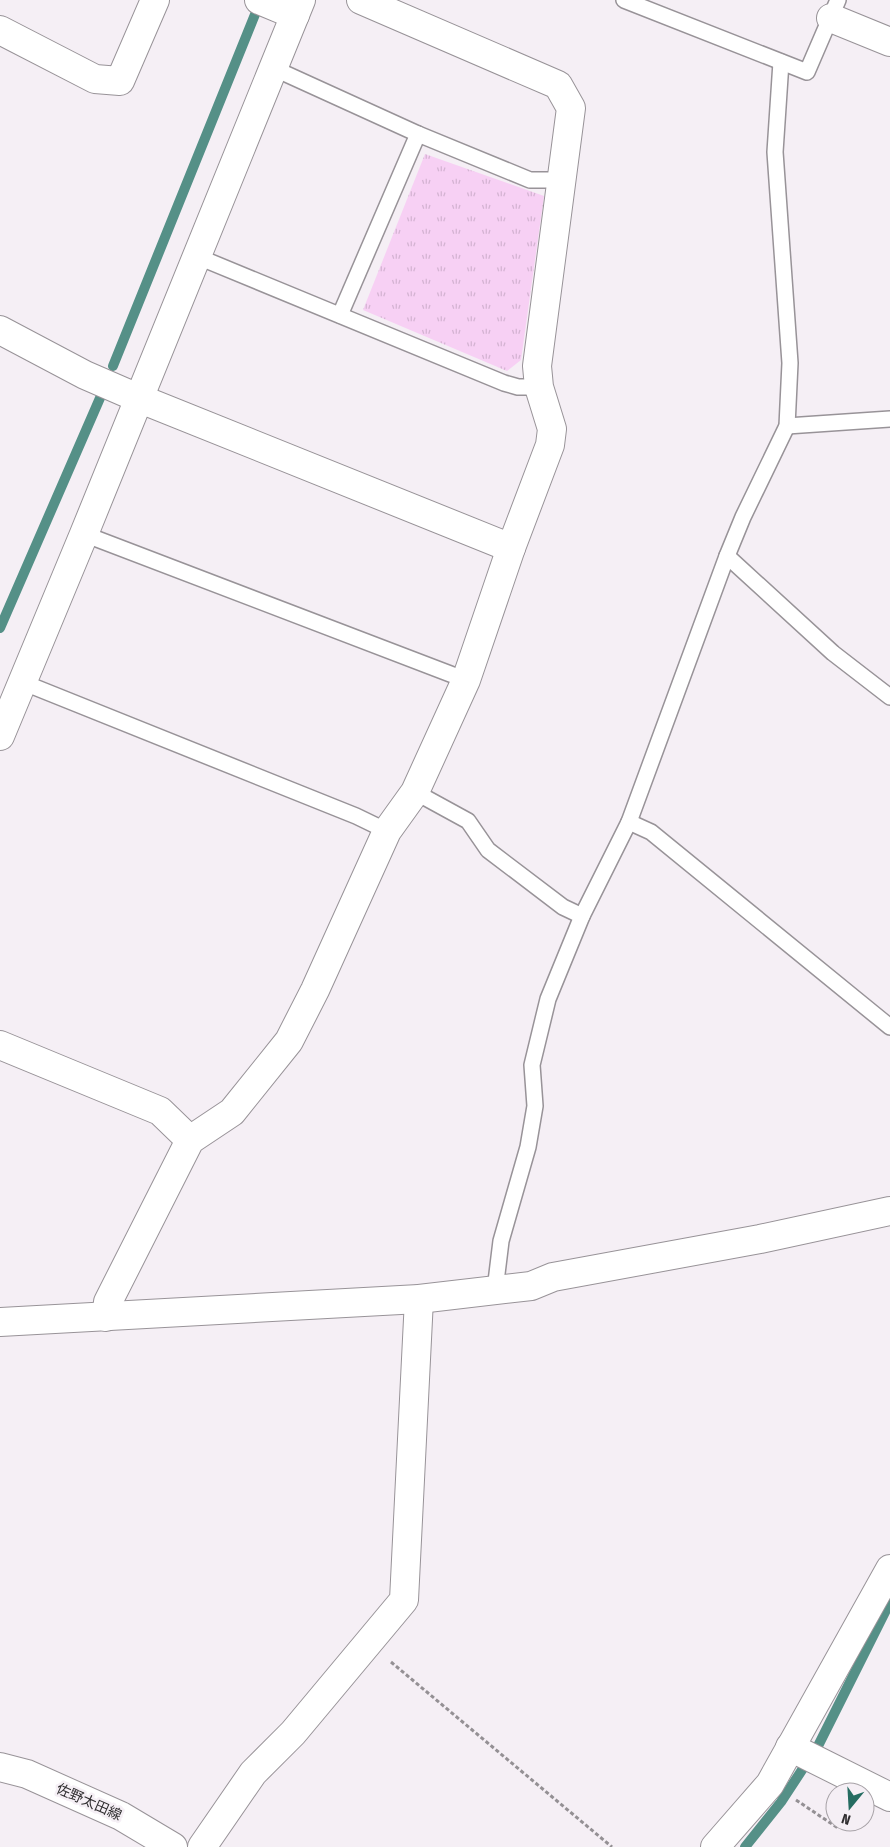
<svg xmlns="http://www.w3.org/2000/svg" width="890" height="1847" viewBox="0 0 890 1847" font-family="'Fira Sans Condensed','Noto Sans JP',sans-serif">
	<style>
		.grass { fill: url(#grass-tufts) }
		.lines { fill: none; stroke-linecap: round; stroke-linejoin: round }
		.stream { stroke: #559087; stroke-width: 10 }
		.service-casing { stroke: #989398; stroke-width: 18 }
		.minor-casing { stroke: #989398; stroke-width: 30 }
		.secondary-casing { stroke: #989398; stroke-width: 30 }
		.path { stroke: #949094; stroke-width: 3; stroke-dasharray: 4 2.5; stroke-linecap: butt }
		.service { stroke: #fff; stroke-width: 15 }
		.minor { stroke: #fff; stroke-width: 28 }
		.secondary { stroke: #fff; stroke-width: 28 }
		.labels { text-anchor: middle; dominant-baseline: central; stroke-width: 5; stroke-linejoin: round; paint-order: stroke }
		.street-label { font-size: 14px; fill: #2f2d2f; stroke: #f5eff5 }
	</style>
	<defs>
		<pattern id="grass-tufts" width="24" height="20" patternUnits="userSpaceOnUse" patternTransform="scale(1.25)"><rect width="24" height="20" fill="#f7d0f4"/><path d="M3 7l-1-3M5 7V3M7 7l1-3M15 17l-1-3M17 17v-4M19 17l1-3" fill="none" stroke="#d4b3d2"/></pattern>
	</defs>
	<rect width="100%" height="100%" fill="#f5eff5"/>
	<path class="grass" d="M 425,154 L 544,196 L 521,360 L 507,371 L 363,310 Z"/>
	<g class="lines">
		<g class="stream">
			<path d="M 113,366 L 260,2"/>
			<path d="M 0,628 L 100,398"/>
			<path d="M 745,1847 L 781,1802 L 819,1744 L 890,1602"/>
		</g>
		<g class="service-casing">
			<g id="service">
				<path d="M 624,0 L 807,72 L 838,0"/>
				<path d="M 273,68 L 418,134 L 530,180 L 562,180"/>
				<path d="M 196,256 L 504,383 L 518,387 L 539,387"/>
				<path d="M 340,315 L 418,134"/>
				<path d="M 787,426 L 890,419"/>
				<path d="M 84,534 L 466,680"/>
				<path d="M 727,556 L 833,653 L 890,697"/>
				<path d="M 22,682 L 356,816 L 387,831"/>
				<path d="M 415,792 L 468,821 L 488,850 L 563,907 L 582,916"/>
				<path d="M 629,822 L 651,832 L 890,1027"/>
				<path d="M 495,1290 L 501,1241 L 528,1147 L 535,1106 L 532,1065 L 548,999 L 582,916 L 629,822 L 727,556 L 743,517 L 787,426 L 790,363 L 775,152 L 781,62"/>
			</g>
		</g>
		<g class="minor-casing">
			<g id="minor">
				<path d="M 259,0 L 295,15"/>
				<path d="M 831,18 L 890,42"/>
				<path d="M 0,30 L 95,79 L 120,81 L 155,0"/>
				<path d="M 0,330 L 85,375 L 138,398 L 511,548"/>
				<path d="M 0,736 L 84,534 L 301,0"/>
				<path d="M 0,1045 L 160,1111 L 190,1140"/>
				<path d="M 106,1317 L 108,1302 L 190,1140 L 232,1112 L 289,1041 L 315,990 L 387,831 L 415,792 L 466,680 L 511,548 L 550,445 L 552,429 L 539,387 L 537,366 L 571,108 L 558,85 L 361,0"/>
				<path d="M 0,1322 L 419,1299 L 531,1286 L 553,1277 L 760,1239 L 890,1211"/>
				<path d="M 790,1747 L 890,1797"/>
				<path d="M 202,1847 L 253,1773 L 293,1733 L 404,1600 L 419,1299"/>
				<path d="M 715,1847 L 770,1784 L 890,1569"/>
			</g>
		</g>
		<g class="secondary-casing">
			<path id="secondary" d="M 0,1767 L 27,1774 L 121,1816 L 173,1847"/>
		</g>
		<g class="path">
			<path d="M 391,1662 L 612,1847"/>
			<path d="M 796,1800 L 838,1828"/>
		</g>
		<use href="#service" class="service"/>
		<use href="#minor" class="minor"/>
		<use href="#secondary" class="secondary"/>
	</g>
	<g class="labels">
		<g class="street-label">
			<text transform="translate(89 1802) rotate(24)">佐野太田線</text>
		</g>
	</g>
	<g transform="translate(850 1807) rotate(198)"><circle r="24" fill="#f5eff5" stroke="#a6a1a6"/>
	<path d="M0-4L9 19L0 12L-9 19Z" fill="#256c61"/>
	<text y="-8" font-size="14" font-weight="bold" text-anchor="middle" fill="#2f2d2f">N</text>
	</g>
</svg>
